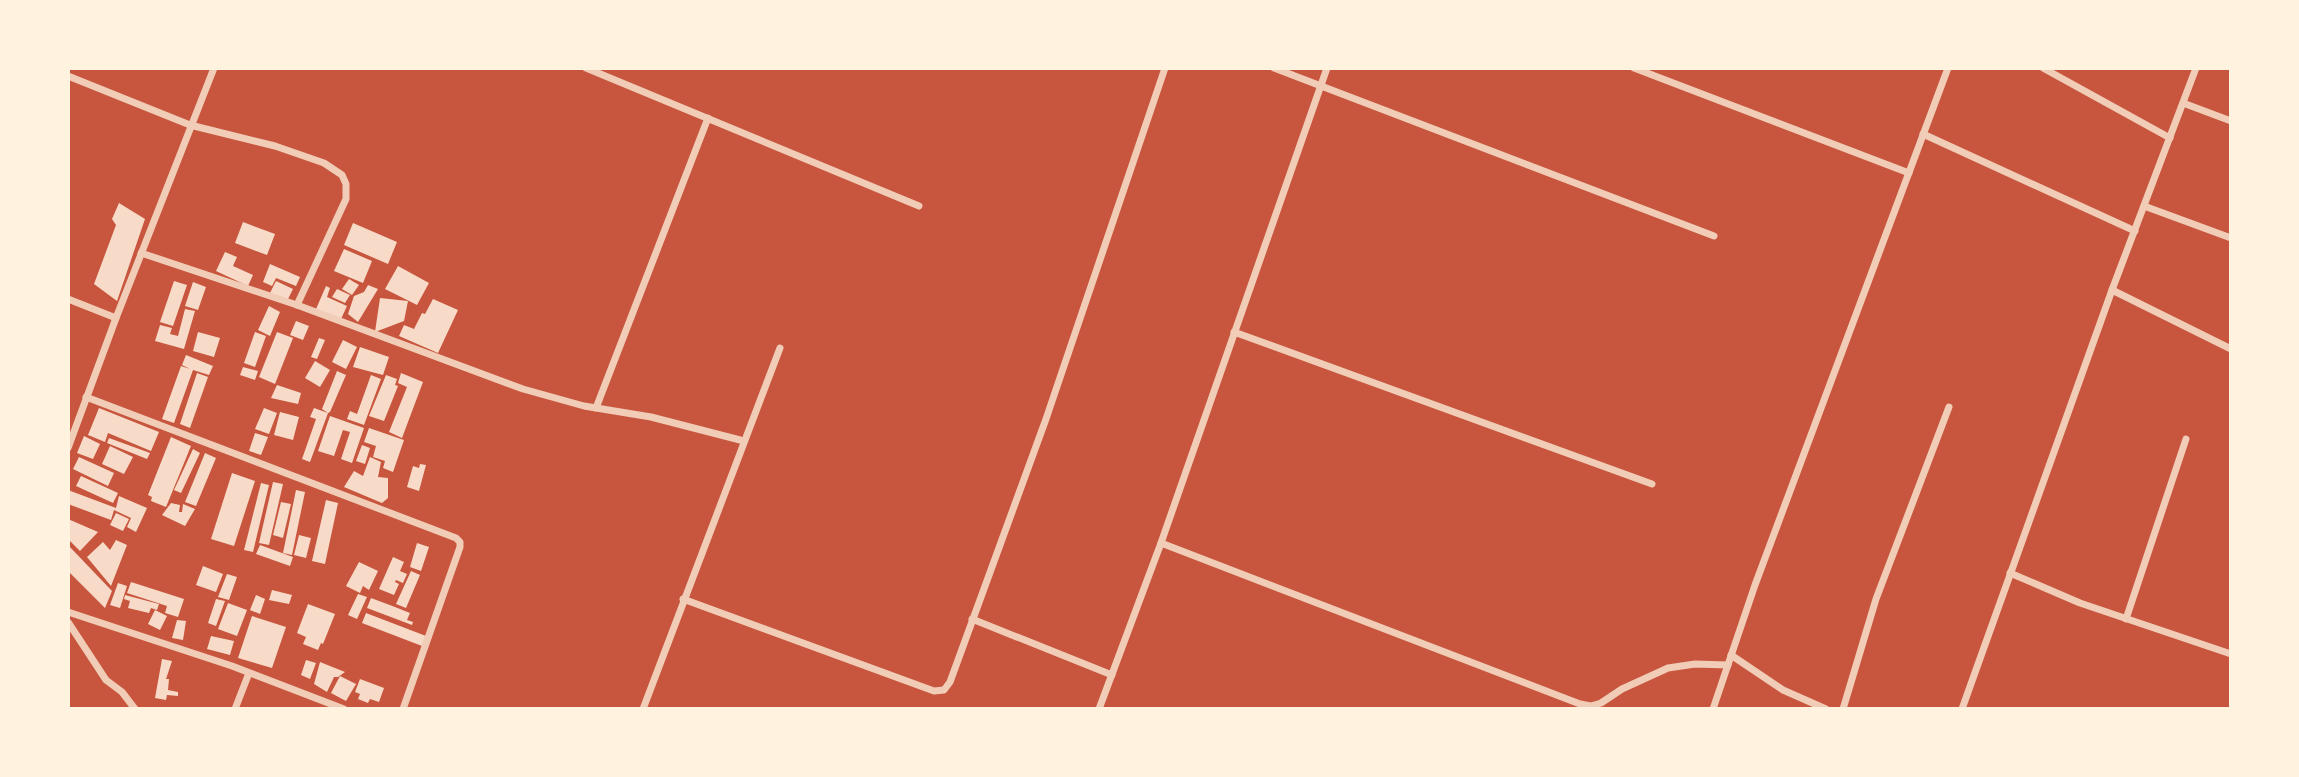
<svg xmlns="http://www.w3.org/2000/svg" width="2299" height="777" viewBox="0 0 2299 777" font-family="Inter,sans-serif">
	<style>
		.building { fill: #f7dbc8 }
		.lines { fill: none; stroke-linecap: round; stroke-linejoin: round }
		.minor { stroke: #f1ccb7; stroke-width: 7 }
	</style>
	<rect width="100%" height="100%" fill="#c8553d"/>
	<g class="building">
		<path d="M 119,203 L 145,219 L 117,301 L 94,284 L 116,225 L 112,219 Z"/>
		<path d="M 243,222 L 275,234 L 267,255 L 235,243 Z"/>
		<path d="M 353,223 L 397,242 L 388,264 L 344,245 Z"/>
		<path d="M 344,249 L 372,261 L 363,283 L 334,271 Z"/>
		<path d="M 225,252 L 237,257 L 233,266 L 253,275 L 248,286 L 216,271 Z"/>
		<path d="M 270,264 L 300,277 L 296,286 L 276,278 L 272,286 L 263,282 Z"/>
		<path d="M 398,266 L 429,283 L 417,305 L 385,289 Z"/>
		<path d="M 349,279 L 359,285 L 352,295 L 342,289 Z"/>
		<path d="M 174,281 L 187,285 L 173,326 L 160,322 Z"/>
		<path d="M 276,281 L 293,289 L 287,301 L 270,293 Z"/>
		<path d="M 193,282 L 206,287 L 198,310 L 185,306 Z"/>
		<path d="M 368,285 L 378,289 L 358,322 L 348,314 L 354,296 L 364,292 Z"/>
		<path d="M 326,286 L 330,288 L 327,297 L 347,306 L 341,319 L 316,309 Z"/>
		<path d="M 337,289 L 350,295 L 345,303 L 332,297 Z"/>
		<path d="M 380,298 L 408,301 L 404,321 L 375,332 Z"/>
		<path d="M 433,299 L 458,310 L 438,353 L 399,336 L 404,325 L 414,329 L 422,313 L 425,314 Z"/>
		<path d="M 269,306 L 280,312 L 270,336 L 258,330 Z"/>
		<path d="M 185,309 L 195,311 L 184,349 L 155,341 L 160,325 L 172,328 L 170,334 L 178,336 Z"/>
		<path d="M 296,321 L 309,326 L 303,340 L 290,335 Z"/>
		<path d="M 198,332 L 220,338 L 214,357 L 193,351 Z"/>
		<path d="M 255,332 L 266,336 L 255,367 L 244,363 Z"/>
		<path d="M 277,332 L 293,338 L 275,384 L 259,377 Z"/>
		<path d="M 319,338 L 325,340 L 317,359 L 311,357 Z"/>
		<path d="M 343,340 L 357,347 L 346,369 L 332,362 Z"/>
		<path d="M 360,347 L 389,357 L 383,375 L 353,367 Z"/>
		<path d="M 186,355 L 213,366 L 209,375 L 193,370 L 174,423 L 162,419 L 181,366 L 190,369 L 182,365 Z"/>
		<path d="M 315,361 L 330,370 L 320,387 L 305,378 Z"/>
		<path d="M 243,367 L 258,371 L 255,380 L 240,375 Z"/>
		<path d="M 337,371 L 346,375 L 330,412 L 328,413 L 310,462 L 302,459 L 316,419 L 310,417 L 314,408 L 328,413 L 322,409 Z"/>
		<path d="M 197,373 L 208,377 L 190,428 L 180,424 Z"/>
		<path d="M 401,373 L 423,382 L 402,438 L 389,432 L 407,387 L 398,383 Z"/>
		<path d="M 371,375 L 381,379 L 364,425 L 347,419 L 350,411 L 357,414 Z"/>
		<path d="M 386,375 L 397,379 L 395,385 L 398,386 L 384,421 L 369,416 Z"/>
		<path d="M 277,385 L 301,393 L 298,404 L 271,398 Z"/>
		<path d="M 99,408 L 159,432 L 151,451 L 108,433 L 105,442 L 88,435 Z"/>
		<path d="M 264,408 L 277,413 L 269,434 L 255,429 Z"/>
		<path d="M 280,412 L 299,417 L 293,440 L 274,435 Z"/>
		<path d="M 330,416 L 364,428 L 352,463 L 341,459 L 350,432 L 343,430 L 334,456 L 318,451 Z"/>
		<path d="M 369,428 L 404,440 L 393,472 L 383,468 L 385,461 L 373,457 L 376,446 L 364,442 Z"/>
		<path d="M 255,433 L 268,437 L 261,455 L 249,451 Z"/>
		<path d="M 84,436 L 100,444 L 93,459 L 77,453 Z"/>
		<path d="M 171,437 L 191,446 L 166,507 L 151,501 L 152,497 L 148,495 Z"/>
		<path d="M 109,438 L 150,453 L 147,459 L 107,443 Z"/>
		<path d="M 362,445 L 370,448 L 365,464 L 356,461 Z"/>
		<path d="M 110,446 L 133,457 L 124,474 L 102,464 Z"/>
		<path d="M 193,449 L 200,453 L 181,493 L 174,490 Z"/>
		<path d="M 205,453 L 216,458 L 196,506 L 185,502 Z"/>
		<path d="M 79,457 L 114,473 L 108,486 L 73,469 Z"/>
		<path d="M 370,457 L 381,462 L 378,477 L 388,478 L 388,498 L 382,503 L 344,487 L 354,471 L 363,476 Z"/>
		<path d="M 420,464 L 426,465 L 419,491 L 407,487 L 413,466 L 419,468 Z"/>
		<path d="M 232,473 L 255,481 L 234,546 L 211,539 Z"/>
		<path d="M 81,476 L 118,493 L 113,503 L 76,486 Z"/>
		<path d="M 273,482 L 283,484 L 269,545 L 259,543 Z"/>
		<path d="M 261,483 L 269,485 L 253,552 L 244,550 Z"/>
		<path d="M 68,490 L 116,508 L 119,496 L 147,508 L 136,532 L 127,527 L 131,518 L 114,510 L 111,520 L 68,504 Z"/>
		<path d="M 296,490 L 305,492 L 292,555 L 283,553 Z"/>
		<path d="M 326,500 L 338,503 L 325,564 L 312,561 Z"/>
		<path d="M 281,502 L 291,504 L 283,538 L 273,535 Z"/>
		<path d="M 171,503 L 180,505 L 179,512 L 182,512 L 183,504 L 195,509 L 185,526 L 162,515 Z"/>
		<path d="M 116,513 L 129,519 L 123,531 L 110,525 Z"/>
		<path d="M 68,519 L 98,532 L 80,551 L 68,539 Z"/>
		<path d="M 299,535 L 311,538 L 306,558 L 294,555 Z"/>
		<path d="M 116,540 L 127,545 L 111,586 L 87,557 L 103,542 L 110,550 Z"/>
		<path d="M 417,543 L 429,547 L 421,571 L 410,567 Z"/>
		<path d="M 68,545 L 112,591 L 105,608 L 68,571 Z"/>
		<path d="M 260,545 L 293,557 L 290,566 L 256,554 Z"/>
		<path d="M 393,557 L 404,562 L 400,571 L 407,574 L 403,583 L 396,580 L 395,582 L 399,584 L 394,595 L 379,589 Z"/>
		<path d="M 359,562 L 378,571 L 369,590 L 363,586 L 360,593 L 346,586 Z"/>
		<path d="M 203,566 L 223,574 L 216,592 L 196,585 Z"/>
		<path d="M 411,571 L 420,575 L 406,608 L 396,604 Z"/>
		<path d="M 227,574 L 237,577 L 229,600 L 218,597 Z"/>
		<path d="M 131,582 L 184,599 L 178,617 L 165,613 L 167,606 L 127,593 Z"/>
		<path d="M 118,583 L 127,586 L 120,608 L 110,605 Z"/>
		<path d="M 272,590 L 292,595 L 289,604 L 269,600 Z"/>
		<path d="M 358,594 L 367,597 L 357,619 L 348,615 Z"/>
		<path d="M 125,595 L 159,604 L 157,610 L 151,608 L 149,613 L 128,608 L 130,601 L 124,599 Z"/>
		<path d="M 256,595 L 265,599 L 260,614 L 250,610 Z"/>
		<path d="M 371,598 L 395,607 L 394,610 L 395,607 L 410,613 L 407,620 L 413,622 L 412,625 L 367,608 Z"/>
		<path d="M 216,599 L 225,601 L 216,626 L 208,623 Z"/>
		<path d="M 228,603 L 247,610 L 237,636 L 218,629 Z"/>
		<path d="M 308,604 L 335,614 L 323,644 L 321,643 L 318,650 L 303,644 L 306,637 L 297,633 Z"/>
		<path d="M 155,610 L 167,616 L 160,630 L 148,624 Z"/>
		<path d="M 366,613 L 426,636 L 422,646 L 362,623 Z"/>
		<path d="M 252,616 L 286,627 L 272,668 L 238,658 Z"/>
		<path d="M 177,620 L 186,621 L 183,640 L 172,638 Z"/>
		<path d="M 211,636 L 234,641 L 230,655 L 207,649 Z"/>
		<path d="M 162,659 L 172,661 L 166,679 L 169,679 L 168,690 L 178,692 L 178,696 L 167,695 L 166,700 L 155,698 Z"/>
		<path d="M 306,660 L 316,663 L 310,679 L 301,675 Z"/>
		<path d="M 320,662 L 345,672 L 338,677 L 334,677 L 327,692 L 314,684 Z"/>
		<path d="M 340,676 L 356,684 L 346,701 L 331,693 Z"/>
		<path d="M 360,679 L 384,688 L 379,702 L 370,699 L 368,703 L 358,699 L 360,694 L 355,692 Z"/>
	</g>
	<g class="lines">
		<g class="minor">
			<path d="M 586,68 L 919,206"/>
			<path d="M 1274,68 L 1714,236"/>
			<path d="M 1634,68 L 1909,173"/>
			<path d="M 2043,68 L 2170,138"/>
			<path d="M 68,76 L 190,125 L 275,146 L 324,163 L 342,175 L 346,184 L 346,199 L 297,305"/>
			<path d="M 2183,103 L 2231,121"/>
			<path d="M 1923,134 L 2135,231"/>
			<path d="M 2144,206 L 2231,238"/>
			<path d="M 141,253 L 297,305 L 523,389 L 584,406 L 651,417 L 744,441"/>
			<path d="M 2112,290 L 2231,349"/>
			<path d="M 68,299 L 116,318"/>
			<path d="M 1234,332 L 1652,484"/>
			<path d="M 86,397 L 456,538 L 460,542 L 460,547 L 403,709"/>
			<path d="M 596,408 L 708,118"/>
			<path d="M 68,448 L 116,318 L 214,68"/>
			<path d="M 1161,543 L 1580,704 L 1591,706 L 1601,703 L 1622,689 L 1668,668 L 1695,664 L 1728,665"/>
			<path d="M 2010,573 L 2080,603 L 2231,654"/>
			<path d="M 683,599 L 934,691 L 944,690 L 950,682 L 1046,419 L 1165,68"/>
			<path d="M 68,612 L 232,666 L 344,709"/>
			<path d="M 972,619 L 1112,675"/>
			<path d="M 2126,619 L 2186,439"/>
			<path d="M 68,622 L 106,680 L 122,692 L 135,709"/>
			<path d="M 1731,655 L 1783,690 L 1826,709"/>
			<path d="M 235,709 L 249,673"/>
			<path d="M 643,709 L 780,348"/>
			<path d="M 1099,709 L 1161,543 L 1327,68"/>
			<path d="M 1713,709 L 1755,585 L 1948,68"/>
			<path d="M 1843,709 L 1876,599 L 1949,407"/>
			<path d="M 1962,709 L 2112,290 L 2196,68"/>
		</g>
	</g>
	<rect width="2299" height="777" fill="none" stroke="#fff3e0" stroke-width="140"/>
</svg>
